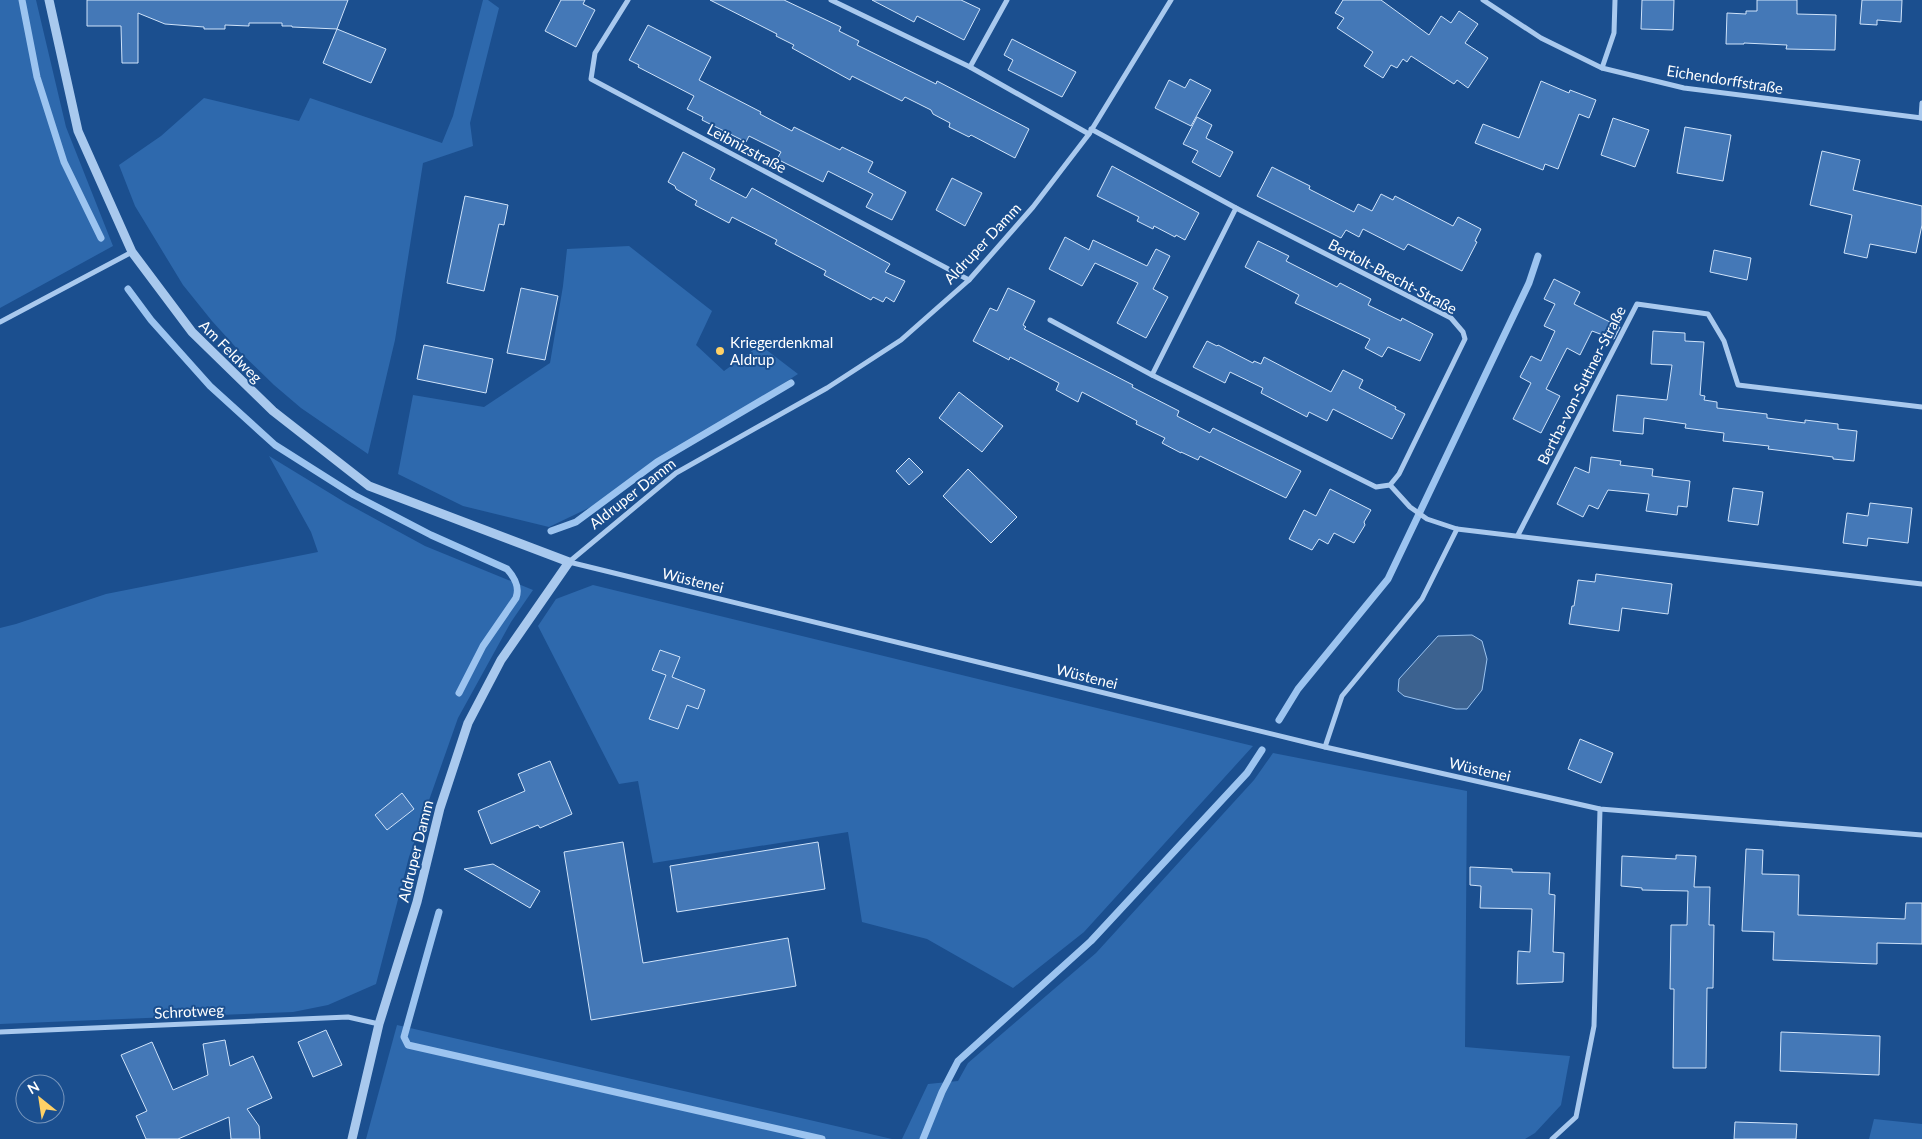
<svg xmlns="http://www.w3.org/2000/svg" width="1922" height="1139" viewBox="0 0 1922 1139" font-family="Lato,sans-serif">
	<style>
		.green { fill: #2e69ad }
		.water { fill: #3c6290; stroke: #9cc4f0 }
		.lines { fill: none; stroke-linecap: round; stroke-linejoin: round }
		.stream { stroke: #9cc4f0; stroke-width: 7 }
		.building { fill: #4478b7; stroke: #cfe3fa }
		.minor { stroke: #a9c9ee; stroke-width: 5 }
		.tertiary { stroke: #a9c9ee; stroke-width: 9 }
		.poi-dot { fill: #ffd166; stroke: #1b4f8f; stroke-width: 2 }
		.labels { text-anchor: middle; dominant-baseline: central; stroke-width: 4; stroke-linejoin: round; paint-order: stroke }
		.street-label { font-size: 15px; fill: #fff; stroke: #1b4f8f }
		.poi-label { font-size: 15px; fill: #fff; stroke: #1b4f8f; text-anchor: start }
	</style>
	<rect width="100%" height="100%" fill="#1b4f8f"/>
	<g class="green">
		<path d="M 0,0 L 36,0 L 66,127 L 113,246 L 0,308 Z"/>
		<path d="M 483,0 L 488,0 L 499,8 L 470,123 L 473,146 L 423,163 L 395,340 L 368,454 L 301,408 L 274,385 L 241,353 L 212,321 L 183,285 L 135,206 L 119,165 L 161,136 L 204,98 L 299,121 L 310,98 L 442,143 L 453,116 Z"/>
		<path d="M 629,246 L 712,311 L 696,345 L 724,371 L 760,345 L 798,374 L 595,505 L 549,527 L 463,506 L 398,474 L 413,395 L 484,407 L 550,363 L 563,286 L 567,249 Z"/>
		<path d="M 269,456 L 346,503 L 425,546 L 533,590 L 511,622 L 458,718 L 409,857 L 376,984 L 328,1005 L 293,1012 L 0,1024 L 0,628 L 16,624 L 106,594 L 318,552 L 311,532 Z"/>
		<path d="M 593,585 L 1253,746 L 1084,932 L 1013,988 L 927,939 L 862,922 L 848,832 L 653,863 L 638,781 L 619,784 L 538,626 L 556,599 Z"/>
		<path d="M 1273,753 L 1467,791 L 1465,1047 L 1570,1056 L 1561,1105 L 1535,1133 L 1525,1139 L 902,1139 L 928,1084 L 958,1081 L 968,1063 L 1096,953 L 1254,780 Z"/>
		<path d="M 397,1025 L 892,1139 L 366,1139 Z"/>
		<path d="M 1874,1119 L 1922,1124 L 1922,1139 L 1869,1139 Z"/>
	</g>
	<path class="water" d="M 1472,635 L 1482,641 L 1487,659 L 1482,690 L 1467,709 L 1456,709 L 1404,696 L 1398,691 L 1399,679 L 1438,636 Z"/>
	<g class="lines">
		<g class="stream">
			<path d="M 22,0 L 37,77 L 64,162 L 101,238"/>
			<path d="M 128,289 L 151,320 L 210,386 L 275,445 L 354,495 L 431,535 L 507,569 C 515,578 520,587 516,598 L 483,646 L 459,693"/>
			<path d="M 551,531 L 576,522 L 657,462 L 791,383"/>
			<path d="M 1279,720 L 1298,689 L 1388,579 L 1529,283 L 1538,256"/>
			<path d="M 439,912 L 404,1037 L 408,1045 L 822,1139"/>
			<path d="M 923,1139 L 942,1092 L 958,1061 L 1091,941 L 1247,773 L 1262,750"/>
		</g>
	</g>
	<g class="building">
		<path d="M 87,0 L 348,0 L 337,29 L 292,27 L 292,26 L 282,26 L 282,23 L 249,23 L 249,26 L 225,25 L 225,29 L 204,29 L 204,27 L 165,24 L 138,13 L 138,63 L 122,63 L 121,26 L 87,26 Z"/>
		<path d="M 561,0 L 585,0 L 583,4 L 595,10 L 576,47 L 545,31 Z"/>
		<path d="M 710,0 L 784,0 L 841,27 L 839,31 L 859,41 L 857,45 L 936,84 L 937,81 L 1029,129 L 1015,158 L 971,135 L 969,137 L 949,127 L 950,123 L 933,114 L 931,110 L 905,97 L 902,101 L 852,76 L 850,80 L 792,48 L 794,45 L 776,36 L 777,34 Z"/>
		<path d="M 872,0 L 961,0 L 980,9 L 964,40 L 917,16 L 914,22 Z"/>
		<path d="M 1343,0 L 1381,0 L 1429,35 L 1441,16 L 1451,23 L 1459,11 L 1478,24 L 1465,43 L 1488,58 L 1468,88 L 1457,80 L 1454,84 L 1411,56 L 1407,62 L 1403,59 L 1397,68 L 1391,65 L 1383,78 L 1364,66 L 1373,52 L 1337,28 L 1344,18 L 1335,13 Z"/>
		<path d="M 1642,0 L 1674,0 L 1673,30 L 1641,29 Z"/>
		<path d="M 1757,0 L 1797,0 L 1797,14 L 1836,15 L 1835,50 L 1786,49 L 1787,45 L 1744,43 L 1744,44 L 1726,44 L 1727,13 L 1746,14 L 1746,11 L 1757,11 Z"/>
		<path d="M 1862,0 L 1902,0 L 1901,22 L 1877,20 L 1877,25 L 1860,24 Z"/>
		<path d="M 648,25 L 711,57 L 699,80 L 761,112 L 760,114 L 792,131 L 794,127 L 840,150 L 842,147 L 873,162 L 868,172 L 906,192 L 892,220 L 866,207 L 873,194 L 828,171 L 823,182 L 777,159 L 781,152 L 749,136 L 746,142 L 702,120 L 703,117 L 687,109 L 694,96 L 638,67 L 639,65 L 629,60 Z"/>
		<path d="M 337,29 L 386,49 L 371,83 L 323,63 Z"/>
		<path d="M 1012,39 L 1076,72 L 1062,97 L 1008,70 L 1013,60 L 1004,55 Z"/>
		<path d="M 1190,79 L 1211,90 L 1191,126 L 1155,108 L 1169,80 L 1185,88 Z"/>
		<path d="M 1541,81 L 1569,93 L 1570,90 L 1596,100 L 1589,118 L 1579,114 L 1558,169 L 1545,164 L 1543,170 L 1475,143 L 1483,124 L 1519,138 Z"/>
		<path d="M 1197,117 L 1212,125 L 1206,138 L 1233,152 L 1220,177 L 1192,162 L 1198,151 L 1183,144 Z"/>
		<path d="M 1613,118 L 1649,130 L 1635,167 L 1601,155 Z"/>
		<path d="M 1685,127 L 1731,135 L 1723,181 L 1677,173 Z"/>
		<path d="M 1822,151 L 1860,160 L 1853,190 L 1922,206 L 1922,225 L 1916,253 L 1870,244 L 1867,258 L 1844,253 L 1852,215 L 1810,205 Z"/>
		<path d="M 683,152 L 715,169 L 710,179 L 746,198 L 752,188 L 890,264 L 885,272 L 905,281 L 894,302 L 886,297 L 883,302 L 873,297 L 871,300 L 824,275 L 826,271 L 775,244 L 777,240 L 732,217 L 729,223 L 695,205 L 697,201 L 676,189 L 675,186 L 668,182 Z"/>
		<path d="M 1112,166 L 1199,213 L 1185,240 L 1176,235 L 1175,237 L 1154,226 L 1153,229 L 1137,221 L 1139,217 L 1097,196 Z"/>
		<path d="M 1272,167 L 1310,186 L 1309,189 L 1354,212 L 1358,204 L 1372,211 L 1381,194 L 1393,200 L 1395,196 L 1453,226 L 1458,217 L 1481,229 L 1475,241 L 1477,242 L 1462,271 L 1408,244 L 1404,250 L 1363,229 L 1359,237 L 1346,230 L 1341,238 L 1257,196 Z"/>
		<path d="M 952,178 L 982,193 L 965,226 L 936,210 Z"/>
		<path d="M 465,196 L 508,205 L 504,225 L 499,224 L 484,291 L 447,283 Z"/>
		<path d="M 1065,237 L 1089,250 L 1093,240 L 1147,266 L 1156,249 L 1170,256 L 1153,289 L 1168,297 L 1146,338 L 1117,323 L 1138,283 L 1095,263 L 1082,286 L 1049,269 Z"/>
		<path d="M 1258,241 L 1289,256 L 1286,261 L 1337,287 L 1340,283 L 1371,299 L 1368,305 L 1401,321 L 1402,318 L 1433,334 L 1420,361 L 1388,347 L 1382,357 L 1365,348 L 1370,339 L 1295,303 L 1299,295 L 1245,267 Z"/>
		<path d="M 1714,250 L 1751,258 L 1747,280 L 1710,272 Z"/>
		<path d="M 1554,279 L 1580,292 L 1574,304 L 1620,327 L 1614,339 L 1592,331 L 1580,355 L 1567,348 L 1546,389 L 1560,396 L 1541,433 L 1513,419 L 1531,383 L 1520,377 L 1531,356 L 1541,361 L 1555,331 L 1544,326 L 1555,304 L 1544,299 Z"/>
		<path d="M 521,288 L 558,296 L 545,360 L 507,353 Z"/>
		<path d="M 1008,288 L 1035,301 L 1023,325 L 1026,327 L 1024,329 L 1133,385 L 1132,387 L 1179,411 L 1177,416 L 1210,433 L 1213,428 L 1301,471 L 1286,498 L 1200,456 L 1198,460 L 1181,452 L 1181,453 L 1162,443 L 1165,438 L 1136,424 L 1137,421 L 1082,392 L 1078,402 L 1056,390 L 1059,383 L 1010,357 L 1009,360 L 973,341 L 990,308 L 997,311 Z"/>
		<path d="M 1653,331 L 1685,333 L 1685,341 L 1704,342 L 1700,395 L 1705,396 L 1704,400 L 1717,402 L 1717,408 L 1767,414 L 1767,418 L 1805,423 L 1805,420 L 1838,424 L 1838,429 L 1857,431 L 1854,461 L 1833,459 L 1833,457 L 1768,449 L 1769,446 L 1723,441 L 1724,433 L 1685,428 L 1686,424 L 1644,418 L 1643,434 L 1613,431 L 1617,395 L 1667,400 L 1672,365 L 1651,364 Z"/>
		<path d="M 1207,341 L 1217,346 L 1218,345 L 1253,363 L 1254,361 L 1261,364 L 1264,357 L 1331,392 L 1343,370 L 1363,380 L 1359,388 L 1396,407 L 1395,409 L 1405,414 L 1392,439 L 1333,409 L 1327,421 L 1309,412 L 1307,417 L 1261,393 L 1263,388 L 1230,372 L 1225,383 L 1193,367 Z"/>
		<path d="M 424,345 L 493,359 L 486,393 L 417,379 Z"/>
		<path d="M 959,392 L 1003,426 L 982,452 L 939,418 Z"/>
		<path d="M 1591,457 L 1621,461 L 1620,465 L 1653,469 L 1652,476 L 1690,481 L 1687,507 L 1678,506 L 1677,515 L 1646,511 L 1649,494 L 1608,490 L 1598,509 L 1589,505 L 1583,517 L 1557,504 L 1575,467 L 1589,473 Z"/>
		<path d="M 909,458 L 923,472 L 909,485 L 896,471 Z"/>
		<path d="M 968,469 L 1017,517 L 991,543 L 943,496 Z"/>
		<path d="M 1733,488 L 1763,492 L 1758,525 L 1728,521 Z"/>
		<path d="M 1330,489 L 1371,510 L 1364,522 L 1365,525 L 1354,543 L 1334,533 L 1328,544 L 1319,539 L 1312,550 L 1289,539 L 1304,510 L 1316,516 Z"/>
		<path d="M 1870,503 L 1912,508 L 1908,543 L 1868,538 L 1867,546 L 1843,543 L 1847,513 L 1868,516 Z"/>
		<path d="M 1596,574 L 1672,584 L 1668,614 L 1622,608 L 1619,631 L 1569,624 L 1572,606 L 1574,606 L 1578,580 L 1595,582 Z"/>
		<path d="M 660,650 L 680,657 L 672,677 L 705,690 L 698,709 L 687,705 L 678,729 L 649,719 L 666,675 L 652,670 Z"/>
		<path d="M 1580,739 L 1613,753 L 1601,783 L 1568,769 Z"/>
		<path d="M 550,761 L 572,814 L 540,828 L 538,825 L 491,844 L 478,811 L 525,791 L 518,774 Z"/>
		<path d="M 402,793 L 414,809 L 387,830 L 375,815 Z"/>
		<path d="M 623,842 L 643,963 L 788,938 L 796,986 L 591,1020 L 564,852 Z"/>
		<path d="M 818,842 L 825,889 L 677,912 L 670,866 Z"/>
		<path d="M 1746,849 L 1763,850 L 1762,874 L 1799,875 L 1798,915 L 1905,919 L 1906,903 L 1922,903 L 1922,944 L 1877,943 L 1877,964 L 1773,960 L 1774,932 L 1742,931 Z"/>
		<path d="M 1676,855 L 1696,856 L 1694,887 L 1710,887 L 1709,925 L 1714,925 L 1713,988 L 1707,988 L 1706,1068 L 1673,1068 L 1674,989 L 1670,989 L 1671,925 L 1687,925 L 1688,891 L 1642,890 L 1642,888 L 1621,886 L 1622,856 L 1676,859 Z"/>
		<path d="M 493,864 L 540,891 L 530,908 L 464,869 Z"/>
		<path d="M 1470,867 L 1512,869 L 1512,872 L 1550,873 L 1549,894 L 1555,895 L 1553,952 L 1564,953 L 1563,982 L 1517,984 L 1518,951 L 1530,952 L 1532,909 L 1480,908 L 1481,886 L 1470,885 Z"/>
		<path d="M 326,1030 L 342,1065 L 313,1077 L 298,1042 Z"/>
		<path d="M 1781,1032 L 1880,1036 L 1879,1075 L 1780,1071 Z"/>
		<path d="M 225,1040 L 230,1066 L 253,1056 L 272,1098 L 247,1109 L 259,1126 L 260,1139 L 231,1139 L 229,1117 L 178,1139 L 146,1139 L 136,1116 L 147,1111 L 121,1055 L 152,1042 L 173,1090 L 208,1075 L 203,1044 Z"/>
		<path d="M 1735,1122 L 1797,1124 L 1796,1139 L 1734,1139 Z"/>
	</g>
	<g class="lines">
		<g class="minor">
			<path d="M 628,0 L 595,53 L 591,79 L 969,280"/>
			<path d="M 831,0 L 970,67 L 1089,134"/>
			<path d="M 1483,0 L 1541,38 L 1602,68 L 1684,88 L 1922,118"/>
			<path d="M 970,67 L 1007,0"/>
			<path d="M 1602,68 L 1614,33 L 1615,0"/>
			<path d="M 1921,118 L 1922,103"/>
			<path d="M 1050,320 L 1152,375 L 1376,487 L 1390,485 L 1399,474 L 1465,339 L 1463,332 L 1451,318 L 1236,208 L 1091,129"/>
			<path d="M 0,322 L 132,252"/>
			<path d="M 1152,375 L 1236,208"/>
			<path d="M 1390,485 L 1410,507 L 1427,519 L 1457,529 L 1922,584"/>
			<path d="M 1518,535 L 1637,304 L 1708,314 L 1724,341 L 1738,385 L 1922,407"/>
			<path d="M 569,562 L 1325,747 L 1600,809 L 1922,835"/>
			<path d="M 569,562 L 676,473 L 827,388 L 901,340 L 969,280 L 1033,207 L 1089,134 L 1171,0"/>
			<path d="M 1325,747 L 1342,696 L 1422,599 L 1457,529"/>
			<path d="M 0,1032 L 348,1017 L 379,1024"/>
			<path d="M 1552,1139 L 1576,1117 L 1594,1026 L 1600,809"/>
		</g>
		<path class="tertiary" d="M 49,0 L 78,131 L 132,252 L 192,332 L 273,411 L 369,486 L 569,562 L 501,660 L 468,723 L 440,808 L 417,902 L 379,1024 L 352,1139"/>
	</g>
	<circle class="poi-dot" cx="720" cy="351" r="5"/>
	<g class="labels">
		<g class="street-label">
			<text transform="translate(1725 79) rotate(9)">Eichendorffstraße</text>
			<text transform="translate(747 148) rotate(28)">Leibnizstraße</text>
			<text transform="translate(982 243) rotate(-47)">Aldruper Damm</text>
			<text transform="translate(1393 276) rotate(28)">Bertolt-Brecht-Straße</text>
			<text transform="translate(231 351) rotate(45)">Am Feldweg</text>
			<text transform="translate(1581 385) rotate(-63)">Bertha-von-Suttner-Straße</text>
			<text transform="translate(632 493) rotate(-38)">Aldruper Damm</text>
			<text transform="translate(693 580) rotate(14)">Wüstenei</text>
			<text transform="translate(1087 676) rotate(14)">Wüstenei</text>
			<text transform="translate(1480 769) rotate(13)">Wüstenei</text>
			<text transform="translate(415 851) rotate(-76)">Aldruper Damm</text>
			<text transform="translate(189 1011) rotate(-3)">Schrotweg</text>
		</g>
		<g class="poi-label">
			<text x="730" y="342">Kriegerdenkmal<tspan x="730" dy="17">Aldrup</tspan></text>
		</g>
	</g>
	<g transform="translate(40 1099) rotate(330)"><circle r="24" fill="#1b4f8f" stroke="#7695bc"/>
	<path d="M0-4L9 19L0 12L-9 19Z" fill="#ffd166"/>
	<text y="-8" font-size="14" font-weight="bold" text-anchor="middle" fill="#ffffff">N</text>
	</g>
</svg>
